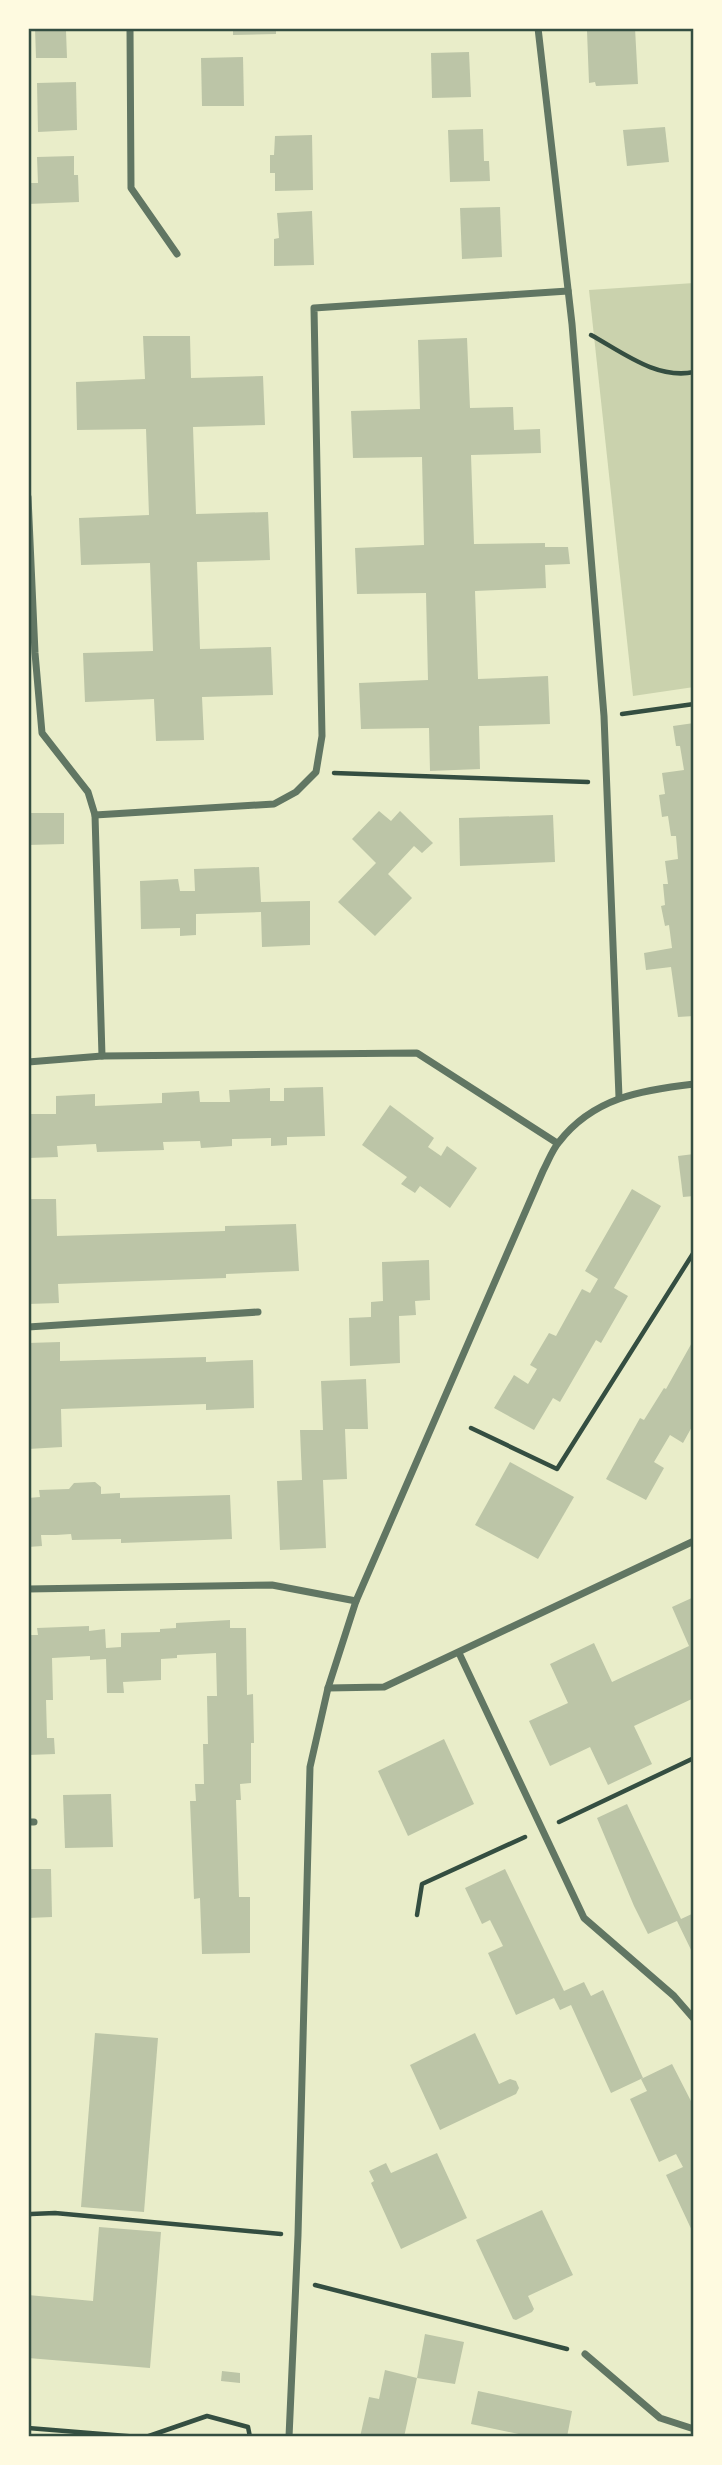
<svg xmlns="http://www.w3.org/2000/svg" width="722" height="2465" viewBox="0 0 722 2465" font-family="Barlow,sans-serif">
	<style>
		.green { fill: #cad2ad }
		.building { fill: #bcc5a7 }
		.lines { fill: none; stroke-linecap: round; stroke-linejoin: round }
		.path { stroke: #344e41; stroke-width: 4.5 }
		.minor { stroke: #617663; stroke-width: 7 }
		.neatline { fill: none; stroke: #344e41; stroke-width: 2.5 }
	</style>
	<rect width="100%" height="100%" fill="#e9edc9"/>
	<path class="green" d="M 694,283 L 694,687 L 633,696 L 589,290 Z"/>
	<g class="building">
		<path d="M 35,28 L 73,28 L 73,30 L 66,31 L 67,58 L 36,58 Z"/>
		<path d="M 233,28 L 276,28 L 276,34 L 233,35 Z"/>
		<path d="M 593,28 L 635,28 L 638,84 L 596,86 L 595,82 L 589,83 L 587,31 L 593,31 Z"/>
		<path d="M 469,52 L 471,97 L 432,98 L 431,53 Z"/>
		<path d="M 243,57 L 244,106 L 202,106 L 201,58 Z"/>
		<path d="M 76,82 L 77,130 L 38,132 L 37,83 Z"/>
		<path d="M 665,127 L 669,162 L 627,166 L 623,130 Z"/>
		<path d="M 483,129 L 484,161 L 489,161 L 490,181 L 450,182 L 448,130 Z"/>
		<path d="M 312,135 L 313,190 L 275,191 L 275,173 L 270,173 L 270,155 L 274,155 L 275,136 Z"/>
		<path d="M 74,156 L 74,175 L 78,175 L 79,202 L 28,204 L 28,183 L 38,183 L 37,157 Z"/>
		<path d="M 500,207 L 502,257 L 462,259 L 460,208 Z"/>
		<path d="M 312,211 L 314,265 L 274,266 L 274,239 L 279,238 L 277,213 Z"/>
		<path d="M 143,336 L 190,336 L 191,378 L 263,376 L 265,425 L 193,427 L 196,514 L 268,512 L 270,560 L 197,562 L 200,649 L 271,647 L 273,695 L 202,697 L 204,740 L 156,741 L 154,699 L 85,702 L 83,653 L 153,651 L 150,563 L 81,565 L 79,518 L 149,515 L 146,429 L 77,430 L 76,382 L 145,379 Z"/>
		<path d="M 467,338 L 470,408 L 513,407 L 514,430 L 540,429 L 541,453 L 471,455 L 474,544 L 545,543 L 545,547 L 568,547 L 570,564 L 545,565 L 546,588 L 475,591 L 478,679 L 548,676 L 550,724 L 479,726 L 480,769 L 430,771 L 429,728 L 361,729 L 359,683 L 428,680 L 426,593 L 357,594 L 355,548 L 424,545 L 422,457 L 353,458 L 351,411 L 420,409 L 418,340 Z"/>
		<path d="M 694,723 L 694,1016 L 678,1017 L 671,967 L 646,970 L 644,953 L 672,948 L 669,925 L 665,926 L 661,906 L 665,905 L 663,884 L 668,884 L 665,861 L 678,859 L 676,836 L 671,836 L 668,816 L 662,817 L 659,795 L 665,794 L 662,773 L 684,770 L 680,746 L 676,746 L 673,726 Z"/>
		<path d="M 379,811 L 391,821 L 400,811 L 433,843 L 422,853 L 414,846 L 388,874 L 412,898 L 375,936 L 338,902 L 376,863 L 352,839 Z"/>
		<path d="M 28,813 L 64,813 L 64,844 L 28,845 Z"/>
		<path d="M 553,815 L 555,862 L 460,866 L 459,818 Z"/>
		<path d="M 259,867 L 261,902 L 310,901 L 310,945 L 262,947 L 261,912 L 196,914 L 196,935 L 180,936 L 180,928 L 141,929 L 140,881 L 178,879 L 180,891 L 195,891 L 194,869 Z"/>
		<path d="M 323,1087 L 325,1136 L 287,1137 L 287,1145 L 271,1146 L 271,1138 L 232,1139 L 232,1146 L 201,1148 L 200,1141 L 163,1142 L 164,1150 L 97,1152 L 96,1144 L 57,1146 L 58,1157 L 28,1158 L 28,1114 L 56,1114 L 56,1096 L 95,1094 L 95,1106 L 162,1103 L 162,1093 L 199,1091 L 200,1102 L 230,1102 L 229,1090 L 270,1088 L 270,1101 L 284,1101 L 284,1088 Z"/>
		<path d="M 390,1105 L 434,1138 L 428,1147 L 441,1156 L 447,1146 L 477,1168 L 450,1208 L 420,1186 L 415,1193 L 401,1184 L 407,1177 L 362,1145 Z"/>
		<path d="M 694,1154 L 694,1196 L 683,1197 L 678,1156 Z"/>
		<path d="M 632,1189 L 661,1206 L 614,1288 L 628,1296 L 601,1343 L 596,1340 L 560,1402 L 553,1398 L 534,1430 L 494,1408 L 514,1375 L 528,1384 L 537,1369 L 530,1365 L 549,1333 L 556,1336 L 582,1289 L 590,1293 L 598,1279 L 585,1271 Z"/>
		<path d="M 28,1199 L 56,1199 L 57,1236 L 225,1231 L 225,1226 L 296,1224 L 299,1271 L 226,1274 L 226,1278 L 58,1284 L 59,1303 L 28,1304 Z"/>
		<path d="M 429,1260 L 430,1300 L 415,1301 L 416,1315 L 399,1316 L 400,1363 L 350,1366 L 349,1318 L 371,1317 L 371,1302 L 383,1301 L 382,1262 Z"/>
		<path d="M 694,1339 L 694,1423 L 683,1443 L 670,1435 L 654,1462 L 664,1468 L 646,1500 L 606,1479 L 640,1418 L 644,1420 L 664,1388 L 666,1389 Z"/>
		<path d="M 60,1342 L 60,1361 L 206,1357 L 206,1362 L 253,1360 L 254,1408 L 206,1410 L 206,1404 L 61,1409 L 62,1447 L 28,1449 L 28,1343 Z"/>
		<path d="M 366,1379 L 368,1429 L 345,1429 L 347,1479 L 323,1480 L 326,1548 L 280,1550 L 277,1481 L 302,1480 L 300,1430 L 323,1430 L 321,1381 Z"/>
		<path d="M 510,1462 L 574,1497 L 538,1559 L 475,1525 Z"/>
		<path d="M 95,1482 L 101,1487 L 101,1494 L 120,1493 L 120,1498 L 230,1495 L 232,1539 L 121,1543 L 121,1539 L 72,1540 L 71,1534 L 56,1535 L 41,1535 L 42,1546 L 28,1547 L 28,1498 L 40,1497 L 39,1490 L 69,1489 L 74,1483 Z"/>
		<path d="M 694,1597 L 694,1698 L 634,1726 L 652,1764 L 608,1785 L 590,1747 L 550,1766 L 529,1721 L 568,1703 L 550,1664 L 594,1643 L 612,1682 L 689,1646 L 672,1607 Z"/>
		<path d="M 230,1620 L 230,1628 L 246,1628 L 247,1695 L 253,1694 L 254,1743 L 251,1743 L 251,1783 L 240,1784 L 241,1800 L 236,1800 L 239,1897 L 250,1897 L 250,1953 L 202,1954 L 200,1898 L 194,1899 L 190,1801 L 196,1801 L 195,1784 L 204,1784 L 203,1744 L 208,1744 L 207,1696 L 217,1696 L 216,1653 L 177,1655 L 177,1658 L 161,1659 L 161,1680 L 123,1682 L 124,1693 L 107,1693 L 106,1659 L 90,1660 L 90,1656 L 52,1658 L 53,1700 L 46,1700 L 47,1738 L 54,1738 L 55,1754 L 28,1755 L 28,1635 L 38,1635 L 37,1628 L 89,1626 L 89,1631 L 105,1629 L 106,1648 L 121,1647 L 121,1633 L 160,1632 L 160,1629 L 176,1628 L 176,1623 Z"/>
		<path d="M 444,1739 L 474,1804 L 408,1836 L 378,1771 Z"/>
		<path d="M 111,1794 L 113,1847 L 65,1848 L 63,1795 Z"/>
		<path d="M 627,1804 L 681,1919 L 694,1913 L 694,1956 L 677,1921 L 648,1934 L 634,1906 L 597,1818 Z"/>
		<path d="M 28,1869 L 51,1869 L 52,1917 L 28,1918 Z"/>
		<path d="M 505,1869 L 564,1991 L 584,1982 L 591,1996 L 603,1990 L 643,2078 L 611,2093 L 571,2005 L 560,2010 L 554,1998 L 516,2015 L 488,1953 L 503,1946 L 490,1920 L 482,1924 L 465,1888 Z"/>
		<path d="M 95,2033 L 158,2038 L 144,2212 L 81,2207 Z"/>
		<path d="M 475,2033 L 499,2084 L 510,2079 L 516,2081 L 519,2088 L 516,2094 L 440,2130 L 410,2065 Z"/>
		<path d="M 672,2064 L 694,2107 L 694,2235 L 666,2175 L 683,2167 L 676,2154 L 659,2162 L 630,2099 L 647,2091 L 641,2079 Z"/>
		<path d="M 437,2153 L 467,2218 L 401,2249 L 371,2183 L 374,2181 L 369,2171 L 386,2163 L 391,2173 Z"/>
		<path d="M 542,2210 L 573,2275 L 528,2296 L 534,2309 L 532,2312 L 516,2320 L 513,2319 L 476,2240 Z"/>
		<path d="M 99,2227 L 161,2232 L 150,2368 L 28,2358 L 28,2295 L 93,2301 Z"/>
		<path d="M 425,2334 L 464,2342 L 455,2384 L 417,2378 Z"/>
		<path d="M 385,2370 L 417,2378 L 404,2437 L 360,2437 L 369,2397 L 379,2399 Z"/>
		<path d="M 222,2371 L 240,2373 L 240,2383 L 221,2381 Z"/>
		<path d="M 478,2391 L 572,2411 L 567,2437 L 533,2437 L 471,2424 Z"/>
	</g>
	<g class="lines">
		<g class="path">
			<path d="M 591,335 C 622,352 657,380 694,372"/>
			<path d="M 622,714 L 694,704"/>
			<path d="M 334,773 L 588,782"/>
			<path d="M 471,1428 L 557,1469 L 694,1252"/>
			<path d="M 559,1822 L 694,1758"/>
			<path d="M 417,1915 L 422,1884 L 525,1837"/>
			<path d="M 28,2216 L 31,2214 L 55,2213 L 281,2234"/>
			<path d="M 315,2285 L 567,2349"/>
			<path d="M 28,2428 L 139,2437"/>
			<path d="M 146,2437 L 207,2416 L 248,2427 L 250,2437"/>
		</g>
		<g class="minor">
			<path d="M 130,28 L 131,188 L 177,254"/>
			<path d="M 538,28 L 572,324 L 604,716 L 619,1097"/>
			<path d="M 28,497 L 35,653 L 42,733 L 88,792 L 95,815 L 102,1056"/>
			<path d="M 95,815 L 274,804 L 296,792 L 316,772 L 322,736 L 314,308 L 568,291"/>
			<path d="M 28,1062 L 102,1056 L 417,1053 L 557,1143"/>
			<path d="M 28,1327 L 258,1312"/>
			<path d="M 28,1589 L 272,1585 L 356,1601"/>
			<path d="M 459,1653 L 584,1918 L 674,1996 L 694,2019"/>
			<path d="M 328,1688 L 384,1687 L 694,1541"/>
			<path d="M 28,1822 L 34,1822"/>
			<path d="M 585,2354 L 660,2418 L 694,2429"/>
			<path d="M 289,2437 L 298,2235 L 310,1767 L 328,1688 L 356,1601 L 543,1171 C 548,1162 552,1150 559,1142 C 593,1098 641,1090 694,1084"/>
		</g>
	</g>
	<rect width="722" height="2465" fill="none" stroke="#fefae0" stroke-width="60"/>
	<rect x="30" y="30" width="662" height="2405" class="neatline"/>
</svg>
